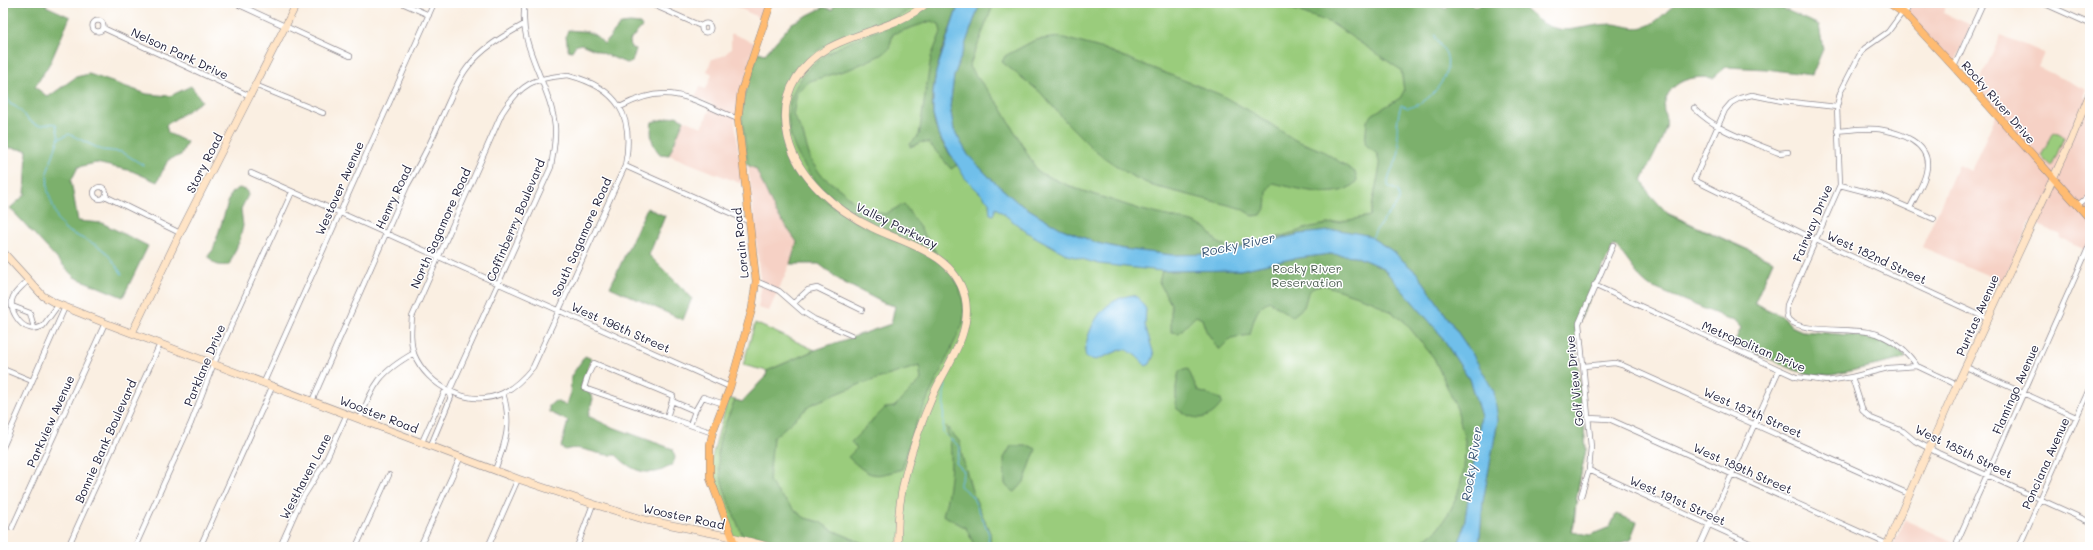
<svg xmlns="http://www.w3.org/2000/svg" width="2093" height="550" font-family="Mali,sans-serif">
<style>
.built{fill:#f6d1c5}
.green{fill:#9acc7c;stroke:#5e775c}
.forest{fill:#7bb06c;stroke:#4e6954}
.water{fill:#6fbfea;stroke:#487092}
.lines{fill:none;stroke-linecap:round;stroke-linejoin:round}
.stream{stroke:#6fbfea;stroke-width:1}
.street-casing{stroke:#8e888e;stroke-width:6}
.secondary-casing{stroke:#8e888e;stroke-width:8}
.primary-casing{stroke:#8e888e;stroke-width:8}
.street{stroke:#fff;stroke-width:4.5}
.secondary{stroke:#ffe4c6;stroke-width:7}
.primary{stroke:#ffbb71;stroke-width:7}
.labels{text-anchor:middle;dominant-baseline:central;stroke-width:3;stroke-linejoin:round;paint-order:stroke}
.street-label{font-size:12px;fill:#22223b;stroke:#fff}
.park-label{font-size:12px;fill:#4c5e52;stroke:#fff}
.water-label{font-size:13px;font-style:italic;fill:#3d5978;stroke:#fff}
</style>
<rect width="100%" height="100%" fill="#fff"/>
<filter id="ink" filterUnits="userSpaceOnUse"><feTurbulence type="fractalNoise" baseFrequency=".025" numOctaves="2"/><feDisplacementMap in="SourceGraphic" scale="8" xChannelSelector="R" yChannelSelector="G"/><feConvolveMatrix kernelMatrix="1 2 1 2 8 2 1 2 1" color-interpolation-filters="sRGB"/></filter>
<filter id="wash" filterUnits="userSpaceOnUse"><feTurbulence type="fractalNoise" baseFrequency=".012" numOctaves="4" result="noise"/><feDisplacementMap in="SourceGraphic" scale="16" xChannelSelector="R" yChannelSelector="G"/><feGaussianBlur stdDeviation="0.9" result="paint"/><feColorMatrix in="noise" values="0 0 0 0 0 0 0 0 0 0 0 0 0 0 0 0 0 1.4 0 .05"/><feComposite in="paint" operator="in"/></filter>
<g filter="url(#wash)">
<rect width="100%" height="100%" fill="#faefe2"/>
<path class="built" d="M729 3H768L762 19Z
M1892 3H1947L1943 13 1971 25 1954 65Z
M731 33 755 43 735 121 742 184 669 155 684 120 702 127 712 104 695 97 700 87 706 89 712 74 707 71 712 59 723 56 731 49Z
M2001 35 2044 53 2038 67 2087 90 2084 97 2090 100V162L2088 165 2090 170V240L2086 250 2060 239 2061 235 2030 222 2003 282 1922 247 1958 165 1971 171 1997 113 1976 89Z
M748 165 756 169 775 211 797 242 790 264 769 311 758 308 761 289Z
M1905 520 1965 547H1892Z"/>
<path class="green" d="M835 3H1399L1667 125 1634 198 1773 261 1754 303 1784 317 1791 326 1802 331 1872 337 1892 345 1904 356V359L1832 375H1813L1795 370 1734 343 1741 328 1731 316 1613 245 1574 332 1586 449 1577 494 1574 525 1568 547H778L732 536 710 464 728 398 742 402 766 376 767 372 891 324 920 310 884 303 841 281 756 169 744 163 739 115 758 52 765 54 788 31 824 27Z
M2054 132 2064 137 2052 166 2041 156Z
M755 323 815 350 767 371 743 365Z"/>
<path class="forest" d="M3 3H47L46 6 70 17 51 61 35 87 48 97 76 77 89 74 147 94 170 96 191 86 202 101 166 125 168 133 187 142 181 155 168 160 157 182 132 171 96 163 78 167 71 181 78 221 102 223 148 246 123 297 74 277 10 208 25 195 27 150 3 147Z
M835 3H921C896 21 866 29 838 41 831 44 822 47 817 51 800 64 781 90 780 112 780 117 782 122 782 127 793 189 845 220 899 242 912 247 936 255 945 265 960 283 966 301 963 324L917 421 902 469C873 478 871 478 848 457L857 448 851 442 885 408 894 407 921 380 919 366 861 384 812 404 773 438 769 481 779 494 796 511 805 518 820 522 832 530 872 547H747C737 520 717 483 718 453 718 435 729 416 735 400L742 402 766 376 767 371 815 350 891 324 895 306 884 303 841 281 819 264H790L797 242 775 211 756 169 748 165 742 119 743 100 758 52 765 54 792 23 824 7 832 10Z
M931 3H959C946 43 921 92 938 134 942 145 951 155 957 165L951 169 929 143 922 142 910 147V144L919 135 931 57 941 32 939 24 931 21 893 34 889 49 883 54 850 69 810 81 797 92 793 115 802 131 811 161 822 176 841 190 857 205 871 211 885 214 904 204 936 252C904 237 869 225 841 204 790 166 762 101 823 57 856 33 899 29 931 3Z
M980 3H994L969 67 1000 106 1038 172 1074 188 1142 210 1192 222 1206 228 1217 242 1227 247 1259 243 1311 227 1370 216 1380 166 1377 154 1365 144 1367 121 1373 114 1400 98 1404 91 1401 70 1331 23 1275 3H1399L1409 7 1411 3H1434L1446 9 1449 3H1467L1475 6 1488 3H1520C1532 19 1553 33 1574 29 1588 27 1599 24 1613 24 1627 25 1636 32 1651 24 1661 19 1668 8 1678 3 1684 1 1736 3 1747 3L1753 8 1775 5 1819 25 1823 49 1812 75 1766 69 1726 67 1713 78C1692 75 1669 81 1664 105 1662 111 1668 119 1666 126 1664 139 1648 166 1642 180L1648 192 1669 215 1773 261 1754 304 1784 317 1791 326 1802 331 1872 337 1892 345 1904 356V359L1832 375H1813L1795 370 1734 343 1741 328 1736 322 1649 286 1641 279 1618 248 1613 245 1577 326 1576 345 1586 449 1577 494 1572 532 1590 535 1610 527 1616 514 1637 522 1630 540 1608 547H1479L1483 501 1498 420 1473 355 1418 274 1391 250 1367 235 1300 234 1215 254 1172 255 1124 249 1097 243 1060 228 1017 202 990 178 968 155 954 130 950 107 954 76Z
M630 23 640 24 642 27 630 40 631 48 636 49 632 62 626 63 581 44 575 46 572 51 568 50 566 36 568 30C585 32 592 29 604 44L621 24Z
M1060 37 1104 49 1219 94 1255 114 1295 140 1323 151 1355 172 1357 180C1342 203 1296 188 1273 183 1264 190 1268 197 1266 207 1265 209 1262 213 1261 215L1253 216 1240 208 1153 186 1130 175 1096 152 1068 124 1040 92 1002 62 1005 56 1035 40Z
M676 116 684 120 669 155 660 154C651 144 650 135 652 122Z
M239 188 246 190 248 195 241 209 243 226 239 242 229 265C219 266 214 266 208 256L213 250 231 193Z
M647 208 665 216 649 255 692 298 683 320 610 287Z
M1330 254 1355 256 1383 268 1437 330 1469 379 1481 416 1463 532 1457 547H1415L1438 529 1451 509 1457 496 1464 470 1465 441 1457 409 1434 358 1404 321 1389 311 1372 301 1324 285 1315 286 1308 293 1304 307 1292 317 1269 301C1256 307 1253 321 1250 335L1231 338 1219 350 1206 331 1202 319 1196 316 1179 333 1171 332V304L1159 282 1162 271 1240 270 1291 259Z
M585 356 592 359 581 386 589 392 593 399 588 416 607 425 673 449 675 458 672 466C667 467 662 471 656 472 639 474 628 467 616 455 598 457 582 444 565 450L561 447 568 421 549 412V406L555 401 566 405 570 395 571 376Z
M1188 369 1198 391 1221 399 1222 403C1208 423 1193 421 1176 408V387L1179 371Z
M946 426 960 442 962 456 972 491 990 533 991 547H975L966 528 943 515C949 497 953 460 950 441 949 436 946 432 946 426Z
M1011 446H1030L1036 449 1024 482 1015 492 1009 489 1005 484 1004 458Z"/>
<path class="water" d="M959 3H980L954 76 950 107 954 130 968 155 990 178 1017 202 1060 228 1097 243 1124 249 1172 255 1215 254 1300 234 1339 230 1367 235 1391 250 1418 274 1473 355 1494 392 1498 420 1483 501 1479 547H1457L1463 532 1481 416 1469 379 1437 330 1383 268 1355 256 1330 254 1291 259 1240 270 1162 271 1099 264 1068 255 1028 233 996 208 993 215 990 214 989 202 965 178 938 134 933 115V93L936 72Z
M1133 295 1138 298 1146 309 1145 325 1154 355 1150 364 1146 366C1140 360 1133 351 1123 349L1096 360 1087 358C1083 352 1086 344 1088 337 1095 315 1109 298 1133 295Z"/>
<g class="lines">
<path class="stream" d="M3 63C9 76 3 91 10 104 22 108 23 117 33 123 41 128 48 122 56 124L59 138 47 173 48 192 58 220 65 230 96 245 106 252 122 274
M60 138 69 134 102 150 122 152 143 165
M1372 238C1376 226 1398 205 1399 200 1400 197 1398 194 1398 191L1388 186C1387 172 1397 164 1399 151 1400 145 1398 139 1397 133 1397 124 1398 114 1401 105L1408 108C1427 105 1452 78 1447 57 1446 49 1436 44 1435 35
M946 385 944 392 943 433 960 447V450L956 463 964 471 960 483V486L972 496 982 517 989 534 988 547"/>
</g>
</g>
<g filter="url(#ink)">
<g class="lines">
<defs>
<path id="street" d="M235 3 350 56
M402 3 429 15
M595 3H598
M649 3 701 26
M2043 3 2090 24
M1902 13 1888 32 1865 48 1860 54 1840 93 1837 107 1840 185 1787 305C1787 310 1785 316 1789 320 1803 334 1857 327 1877 334 1895 341 1907 351 1917 366
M1905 14 1910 3
M92.5 26a5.5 5.5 0 1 1 11 0a5.5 5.5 0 1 1-11 0Z
M701.5 28a4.5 4.5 0 1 1 9 0a4.5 4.5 0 1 1-9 0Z
M103 28 250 96
M1954 67 1983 3
M568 75C618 88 635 115 625 166L533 367C525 377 515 387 503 393 470 409 427 386 414 354 410 342 411 329 412 317L502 113C521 83 534 78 568 75Z
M255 85 323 113
M620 107C670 80 691 100 738 119
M1837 107 1782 101 1752 95 1740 98 1731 103 1725 110 1694 180 1816 240 1988 319
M1694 108C1716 131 1750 141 1779 153L1788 152
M1837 131C1851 130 1869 127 1883 130 1901 133 1928 143 1927 165 1927 179 1916 195 1910 208
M625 166 748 221
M251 173 730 387
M1840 185 1882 196 1934 219
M94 193a6 6 0 1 1 12 0a6 6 0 1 1-12 0Z
M105 196 180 233
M2078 205 2090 195
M28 280C24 285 16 291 13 297 8 308 19 326 30 328 34 329 39 328 43 326L59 304
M756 281 779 291 803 312 814 319 851 335
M1594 285 1796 377 1827 381 1852 377 1888 368 1917 366 1957 385
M794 303 808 290 817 288 862 310
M12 306 30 313 34 328
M1584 366 1615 363 1622 365 1909 494
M1966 367 2076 417
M3 369 32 381
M1852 377 1863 411 1871 418 1903 431 1915 441 1938 453 2090 522
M264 382 434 3
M312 401 407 186C419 165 430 145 439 123 448 105 455 84 467 68 481 49 503 36 523 25
M695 411 703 397 724 404
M667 417 584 388 588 375 594 363 673 396 672 401
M1589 418 1609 419 1887 544
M360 419C375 382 379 373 414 353
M690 425 695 411 672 401 667 417 713 433
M422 442 444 393 449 392 551 167C553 153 556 141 555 127 551 84 517 47 525 3
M431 445 451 397 449 392
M3 447 65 307
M495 470C506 442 512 423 503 393
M1589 470 1758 547
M1581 496 1589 470 1591 447 1579 323 1613 245
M12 528 105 323
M1957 542 2090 244
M68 547 160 344
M135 547 191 423 212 368 292 192
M200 547 273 385
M280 547 300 502 324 464 347 414
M356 547 389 475
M420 547 461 456
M488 547 518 479
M577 547 593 504
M1699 547 1779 370
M2019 547 2090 387"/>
<path id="secondary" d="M3 252 43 296 55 303 105 323 518 479 593 504 646 520 732 537 771 547
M132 333 180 233 297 3
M898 547C895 495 913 442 933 395 947 364 973 333 965 297 954 253 908 245 873 228 836 210 798 179 788 138 783 117 785 96 796 78 825 31 889 36 927 3
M1886 547 1957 385 2071 140 2090 93"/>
<path id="primary" d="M1889 3 1905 14 1954 67 2090 219
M736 547 710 478V445L713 431 730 387 752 309 756 281 738 119 741 92 771 3"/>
</defs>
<use href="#street" class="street-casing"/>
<use href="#secondary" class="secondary-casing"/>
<use href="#primary" class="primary-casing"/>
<use href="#street" class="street"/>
<use href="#secondary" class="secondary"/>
<use href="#primary" class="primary"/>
</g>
</g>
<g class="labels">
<g class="street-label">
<text transform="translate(180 53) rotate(25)">Nelson Park Drive</text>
<text transform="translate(1999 102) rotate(49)">Rocky River Drive</text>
<text transform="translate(204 163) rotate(-63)">Story Road</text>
<text transform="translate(339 188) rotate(-66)">Westover Avenue</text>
<text transform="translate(393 197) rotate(-65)">Henry Road</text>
<text transform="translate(515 220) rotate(-67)">Coffinberry Boulevard</text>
<text transform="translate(1812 223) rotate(-67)">Fairway Drive</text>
<text transform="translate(897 225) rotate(26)">Valley Parkway</text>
<text transform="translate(440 228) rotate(-66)">North Sagamore Road</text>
<text transform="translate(581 237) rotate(-66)">South Sagamore Road</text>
<text transform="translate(740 243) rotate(-96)">Lorain Road</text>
<text transform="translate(1877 257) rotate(25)">West 182nd Street</text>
<text transform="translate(1977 315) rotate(-66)">Puritas Avenue</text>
<text transform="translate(621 327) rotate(24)">West 196th Street</text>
<text transform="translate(1754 346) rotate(23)">Metropolitan Drive</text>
<text transform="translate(204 365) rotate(-67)">Parklane Drive</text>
<text transform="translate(1574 381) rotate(-96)">Golf View Drive</text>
<text transform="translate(2015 389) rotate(-66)">Flamingo Avenue</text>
<text transform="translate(1753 412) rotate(24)">West 187th Street</text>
<text transform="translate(379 414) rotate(21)">Wooster Road</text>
<text transform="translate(50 421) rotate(-66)">Parkview Avenue</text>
<text transform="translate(105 441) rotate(-66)">Bonnie Bank Boulevard</text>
<text transform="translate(1964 451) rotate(26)">West 185th Street</text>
<text transform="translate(2045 463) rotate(-66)">Ponciana Avenue</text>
<text transform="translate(1743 468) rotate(24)">West 189th Street</text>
<text transform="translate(305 476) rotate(-62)">Westhaven Lane</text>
<text transform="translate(1678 500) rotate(24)">West 191st Street</text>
<text transform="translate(684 516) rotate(12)">Wooster Road</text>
</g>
<g class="park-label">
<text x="1307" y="268">Rocky River<tspan x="1307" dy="14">Reservation</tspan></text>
</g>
<g class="water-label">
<text transform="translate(1238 244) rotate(-12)">Rocky River</text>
<text transform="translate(1471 464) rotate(-81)">Rocky River</text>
</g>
</g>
<rect width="2093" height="550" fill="none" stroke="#fff" stroke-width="16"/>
</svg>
